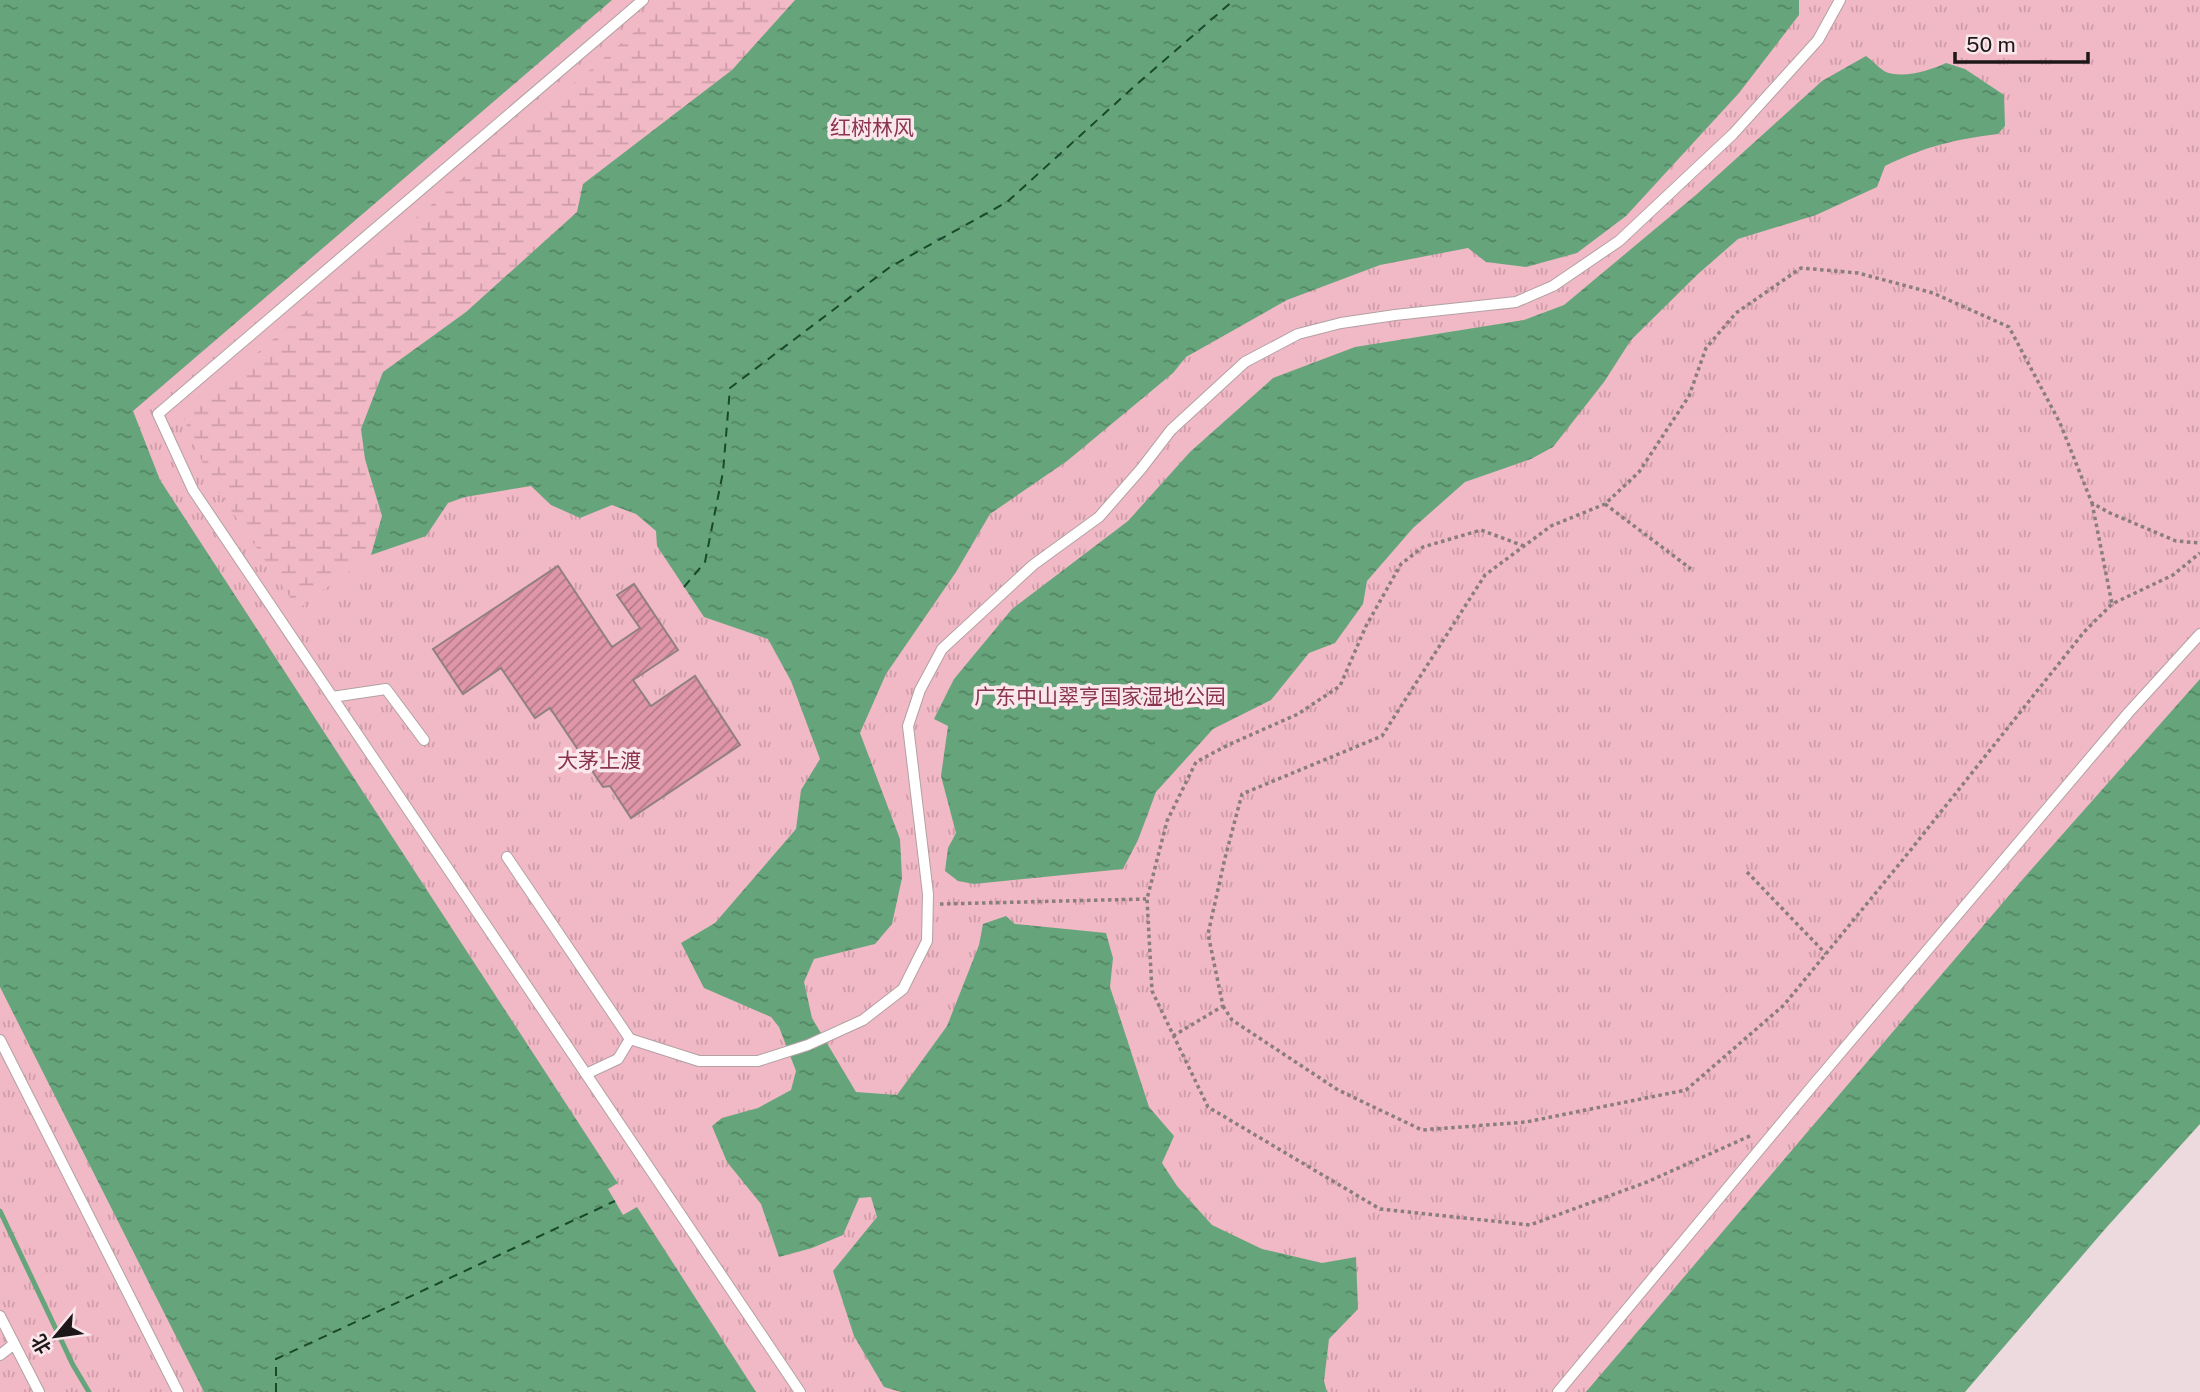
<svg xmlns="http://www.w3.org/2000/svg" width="2200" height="1392" font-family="'Public Sans','Noto Sans SC',sans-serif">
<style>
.grass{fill:url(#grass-tufts)}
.wetland{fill:url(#wetland-marsh)}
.water{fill:url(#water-ripples)}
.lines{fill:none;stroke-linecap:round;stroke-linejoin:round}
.stream{stroke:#66a57b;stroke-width:5}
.ferry{stroke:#19492c;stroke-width:2;stroke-dasharray:9 7;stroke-linecap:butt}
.building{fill:url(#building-hatch);stroke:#918083;stroke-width:2}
.lane-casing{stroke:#b3a1a4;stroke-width:12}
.path{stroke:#8a7d80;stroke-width:3.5;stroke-dasharray:3.5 3.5;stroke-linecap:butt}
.lane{stroke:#fff;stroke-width:10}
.labels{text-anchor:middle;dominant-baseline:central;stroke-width:7;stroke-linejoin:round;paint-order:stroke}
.park-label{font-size:21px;fill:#8a344f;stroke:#fae7eb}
</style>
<defs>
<pattern id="grass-tufts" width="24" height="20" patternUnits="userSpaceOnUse" patternTransform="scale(1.75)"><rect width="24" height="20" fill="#f1b8c5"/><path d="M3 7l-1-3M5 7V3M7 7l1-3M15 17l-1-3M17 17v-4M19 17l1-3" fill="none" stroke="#ce9da9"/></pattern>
<pattern id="wetland-marsh" width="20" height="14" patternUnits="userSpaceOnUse" patternTransform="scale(1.75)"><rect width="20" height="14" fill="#f1b8c5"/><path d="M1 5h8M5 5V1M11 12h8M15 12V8" fill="none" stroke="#ce9da9"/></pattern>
<pattern id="water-ripples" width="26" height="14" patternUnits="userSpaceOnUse" patternTransform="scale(1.75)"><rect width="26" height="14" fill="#66a57b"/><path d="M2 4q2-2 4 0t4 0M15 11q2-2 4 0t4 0" fill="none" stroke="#538564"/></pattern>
<pattern id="building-hatch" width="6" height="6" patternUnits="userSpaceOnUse" patternTransform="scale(1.75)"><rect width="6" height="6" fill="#df96a8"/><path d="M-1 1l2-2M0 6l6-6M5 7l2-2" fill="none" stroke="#b47988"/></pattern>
</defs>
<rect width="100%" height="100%" fill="#eddade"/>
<path class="grass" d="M0 0H2200V706L1613 1392H0Z"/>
<path class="wetland" d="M672 0H795L732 70 584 184 577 212 466 312 383 372 365 459 382 516 371 555 298 609 208 476 183 416Z"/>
<path class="water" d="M0 0H612L133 411 160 480 615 1179 618 1183 608 1189 623 1215 637 1207 756 1392H204L0 987Z
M795 0H1799V15L1739 93 1626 216 1577 253 1526 267 1486 262 1468 248 1380 265 1287 300 1186 357 1173 373 1067 461 990 514 956 572 886 674 860 733 900 839 902 878 892 924 875 944 814 959 804 982 812 1018 856 1092 897 1095 947 1026 979 945 983 924 1006 916 1015 924 1106 933 1113 958 1110 987 1149 1107 1174 1136 1162 1163 1177 1186 1212 1225 1262 1249 1322 1263 1356 1257 1358 1309 1329 1339 1324 1381 1327 1392H901L884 1387 854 1336 833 1271 877 1217 871 1197 859 1198 843 1235 812 1248 779 1257 761 1204 727 1162 712 1126 722 1118 758 1108 791 1090 796 1071 779 1027 771 1017 704 988 681 943 715 923 796 829 801 790 820 759 791 681 768 639 704 617 657 546 656 531 636 514 612 505 580 518 551 505 531 486 465 497 448 503 426 536 371 555 382 516 365 459 361 429 383 372 466 312 577 212 583 184 732 70Z
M1866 56C1872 60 1878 67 1884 71 1901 80 1931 70 1946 63L1965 69 2004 95 2005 126 1998 134C1956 139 1923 147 1885 166L1877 187 1816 215 1738 239 1698 274 1631 340 1604 382 1553 447 1531 459 1465 482 1413 528 1367 581 1363 604 1335 643 1309 653 1271 700 1213 729 1156 792 1138 840 1123 869 974 884 958 881 945 871 948 848 956 833 941 776 948 726 934 719 954 679 1012 609 1128 521 1190 452 1273 378 1355 347 1524 320 1564 305 1697 194 1822 81Z
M2200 679V1124L2106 1228 1965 1392H1586L2023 879Z"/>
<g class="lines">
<path class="stream" d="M0 1211 73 1365 89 1392"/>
<path class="ferry" d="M684 587 705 562 723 472 730 388 890 267 1007 202 1137 84 1234 0
M276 1392V1359L615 1201"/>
</g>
<path class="building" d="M558 566 612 647 640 628 617 595 634 584 678 650 633 680 651 706 695 676 740 745 631 818 610 786 603 787 550 708 535 718 501 668 463 694 433 649Z"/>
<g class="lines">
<defs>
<path id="lane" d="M643 0 158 414 193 490 800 1392
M332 697 386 689 424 740
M507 857 630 1039 699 1061H758L808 1045 863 1020 903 989 927 941 928 894 908 726 920 690 942 649 1033 565 1099 517 1141 469 1171 430 1245 362 1298 334 1341 323 1395 315 1516 302 1553 286 1619 241 1733 134 1818 40 1840 0
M0 1040 178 1392
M586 1074 618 1059 630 1039
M0 1316 39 1392
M0 1355 14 1344
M1558 1392 1814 1084 2129 712 2200 634"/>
</defs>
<use href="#lane" class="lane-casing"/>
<path class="path" d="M2092 503 2112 604
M1605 504 1691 569
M1524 546 1481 530 1423 547 1401 564 1366 626 1340 686 1298 714 1228 745 1196 762 1167 821 1147 899 1152 991 1208 1107 1380 1209 1530 1225 1647 1182 1752 1135
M1747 872 1826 954
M940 904 1146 899
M1223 1006 1232 1020 1338 1090 1422 1130 1526 1122 1686 1090 1784 1005 1901 862 2084 632 2112 604 2173 575 2200 553
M1173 1036 1223 1006 1208 934 1225 858 1242 794 1382 736 1485 575 1551 526 1605 504 1639 472 1689 396 1706 348 1736 313 1801 268 1858 273 1933 293 2009 327 2060 423 2092 503 2110 513 2176 541 2200 543"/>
<use href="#lane" class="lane"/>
</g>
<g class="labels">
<g class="park-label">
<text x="872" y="127">红树林风</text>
<text x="1100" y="696">广东中山翠亨国家湿地公园</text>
<text x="599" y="760">大茅上渡</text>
</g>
</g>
<g transform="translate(56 1336) rotate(241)" stroke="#fae7eb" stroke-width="5" paint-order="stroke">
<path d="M0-5L12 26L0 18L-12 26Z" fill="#1e1719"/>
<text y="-10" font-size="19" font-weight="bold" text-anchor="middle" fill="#1e1719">北</text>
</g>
<path d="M1955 52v10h133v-10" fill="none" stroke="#1e1719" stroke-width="3.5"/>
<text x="1966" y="52" font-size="21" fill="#1e1719" stroke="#fae7eb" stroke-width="5" paint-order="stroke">50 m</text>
</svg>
